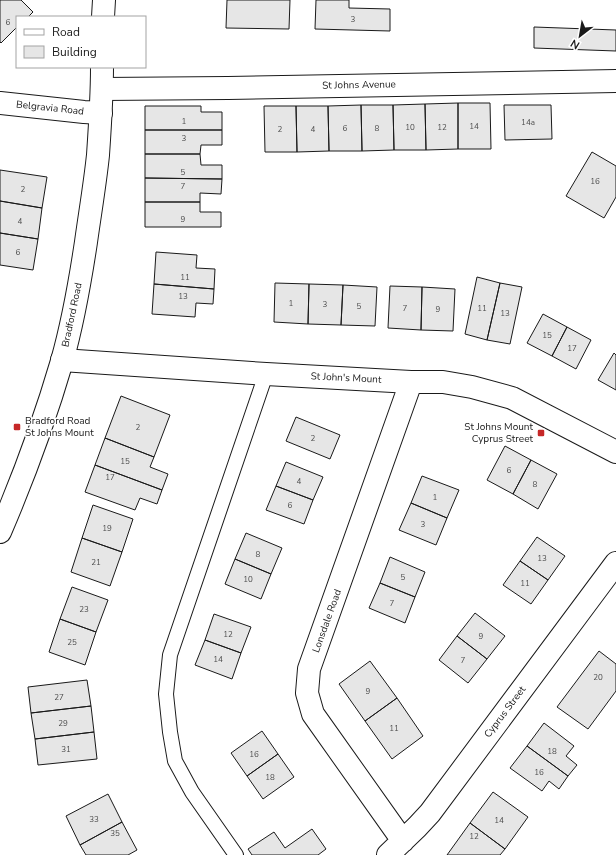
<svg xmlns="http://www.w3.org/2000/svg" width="616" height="855" font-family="'Nunito Sans',sans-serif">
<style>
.building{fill:#e6e6e6;stroke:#1a1a1a}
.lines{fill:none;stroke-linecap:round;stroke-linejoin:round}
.service-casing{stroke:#1a1a1a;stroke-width:16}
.minor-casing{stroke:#1a1a1a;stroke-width:24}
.primary-casing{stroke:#1a1a1a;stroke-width:24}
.service{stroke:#fff;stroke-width:14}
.minor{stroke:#fff;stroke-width:22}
.primary{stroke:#fff;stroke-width:22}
.poi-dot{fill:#c62828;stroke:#fff;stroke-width:1.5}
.labels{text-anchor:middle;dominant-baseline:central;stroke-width:3;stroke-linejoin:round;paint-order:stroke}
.number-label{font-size:8px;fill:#4d4d4d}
.street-label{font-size:10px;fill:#1a1a1a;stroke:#fff}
.poi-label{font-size:10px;fill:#1a1a1a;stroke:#fff;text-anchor:start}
</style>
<rect width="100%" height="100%" fill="#fff"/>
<path class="building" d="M0 0H21L33 12 28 17H17V27L1 43 0 42Z
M227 0H290L289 29 226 28Z
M316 0H349V8L390 9V31L315 29Z
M534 27 616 30V51L534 48Z
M458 103H490L491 149H458Z
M458 103V149L426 150 425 104Z
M425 104 426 150H394L393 105Z
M361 105 362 151H329L328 106Z
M361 105H393L394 150 362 151Z
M504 105H551L552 139 505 140Z
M145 106H201V112H222V130H145Z
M264 106H296L297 152H265Z
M296 106H328L329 151 297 152Z
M145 130H222V145H201L200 154H145Z
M592 152 616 166V197L604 218 566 196Z
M145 154H200L201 165H222V179L145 178Z
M0 170 47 177 42 208 0 201Z
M145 178 222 179 221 194 200 193V202H145Z
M0 201 42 208 38 239 0 233Z
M145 202H200V212H221V227H145Z
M0 233 38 239 33 270 0 265Z
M156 252 197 255 196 268 215 269 214 289 154 284Z
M477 277 500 283 487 340 465 334Z
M275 283 309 284 308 324 274 322Z
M500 283 522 287 510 344 487 340Z
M154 284 214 289 213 304 196 303 195 317 152 314Z
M309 284 343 285 341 325 308 324Z
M343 285 377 287 375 326 341 325Z
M390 286 422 287 421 330 388 328Z
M422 287 455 289 453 331 421 330Z
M543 314 567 327 552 356 527 343Z
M567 327 591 340 576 369 552 356Z
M614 353 616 355V390L598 380Z
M121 396 170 415 154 457 105 438Z
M296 417 340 435 330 459 286 441Z
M105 438 154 457 150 467 168 474 162 490 95 465Z
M505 446 531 460 513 494 487 480Z
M531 460 557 474 538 509 513 494Z
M286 462 323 477 313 500 276 486Z
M95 465 162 490 157 504 140 498 135 510 85 492Z
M422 476 459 490 447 518 411 503Z
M276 486 313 500 304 524 266 510Z
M411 503 447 518 436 545 399 530Z
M93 505 133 519 122 552 82 538Z
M246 533 282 548 271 574 235 559Z
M537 537 565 556 548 580 520 561Z
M82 538 122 552 110 586 71 572Z
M390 557 425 572 415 597 380 583Z
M235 559 271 574 261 599 225 584Z
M520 561 548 580 531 604 503 585Z
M380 583 415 597 405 623 369 608Z
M72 587 108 600 96 632 60 619Z
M475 613 505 636 487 659 457 636Z
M214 614 251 627 241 653 205 640Z
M60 619 96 632 85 665 49 652Z
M457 636 487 659 468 683 439 660Z
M205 640 241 653 232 679 195 665Z
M599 651 616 664V691L588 729 557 707Z
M370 661 397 698 365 721 339 684Z
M87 680 91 706 31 713 28 687Z
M397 698 423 736 392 759 365 721Z
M91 706 94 732 35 739 31 713Z
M544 723 574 746 566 756 577 765 568 776 527 746Z
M262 731 278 754 247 776 231 753Z
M94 732 97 759 38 765 35 739Z
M527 746 568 776 559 789 549 781 542 791 510 768Z
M278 754 294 777 263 799 247 776Z
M493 792 528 817 505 849 470 823Z
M108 794 122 822 80 845 66 816Z
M122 822 137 850 128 855H86L80 845Z
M470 823 505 849 500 855H447Z
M312 829 326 849 318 855H252L248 849 274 832 285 848Z"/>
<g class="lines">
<defs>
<path id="service" d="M236 855 192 792 175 761 170 732 166 694 170 655 266 374"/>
<path id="minor" d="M102 89 228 88 616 81
M0 103 84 112 101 113
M62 360 266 374 411 382H443L472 387 512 398 616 452
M403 841 313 714 307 693 309 669 411 382
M388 855 417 827 430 813 616 563"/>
<path id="primary" d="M103 17 104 0
M0 532C24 476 45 419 62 361 73 322 80 282 86 242 90 213 95 184 98 155 100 126 102 96 102 67"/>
</defs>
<use href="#service" class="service-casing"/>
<use href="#minor" class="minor-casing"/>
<use href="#primary" class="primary-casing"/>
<use href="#service" class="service"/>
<use href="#minor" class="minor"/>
<use href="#primary" class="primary"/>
</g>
<g class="poi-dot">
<rect x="13" y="423" width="8" height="8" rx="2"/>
<rect x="537" y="429" width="8" height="8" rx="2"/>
</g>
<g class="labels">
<g class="number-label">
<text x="353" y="19">3</text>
<text x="8" y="22">6</text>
<text x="184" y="121">1</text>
<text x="528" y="122">14a</text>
<text x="474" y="126">14</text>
<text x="410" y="127">10</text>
<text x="442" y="127">12</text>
<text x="345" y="128">6</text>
<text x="377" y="128">8</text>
<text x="280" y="129">2</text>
<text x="313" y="129">4</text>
<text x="184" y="138">3</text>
<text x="183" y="172">5</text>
<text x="595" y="181">16</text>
<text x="183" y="186">7</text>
<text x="23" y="189">2</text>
<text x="183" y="219">9</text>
<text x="20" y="221">4</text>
<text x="18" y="252">6</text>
<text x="185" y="277">11</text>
<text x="183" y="296">13</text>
<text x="291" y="303">1</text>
<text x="325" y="304">3</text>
<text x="359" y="306">5</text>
<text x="405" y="308">7</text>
<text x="482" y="308">11</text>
<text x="438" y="309">9</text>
<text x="505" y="313">13</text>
<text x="547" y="335">15</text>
<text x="572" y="348">17</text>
<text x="138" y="427">2</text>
<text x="313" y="438">2</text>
<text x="125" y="461">15</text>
<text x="509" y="470">6</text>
<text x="110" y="477">17</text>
<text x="299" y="481">4</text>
<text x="535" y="484">8</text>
<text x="435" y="497">1</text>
<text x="290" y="505">6</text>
<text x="423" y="524">3</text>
<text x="107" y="528">19</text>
<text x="258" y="554">8</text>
<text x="542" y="558">13</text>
<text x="96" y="562">21</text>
<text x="403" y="577">5</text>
<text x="248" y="579">10</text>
<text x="525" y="583">11</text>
<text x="392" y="603">7</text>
<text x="84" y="609">23</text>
<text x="228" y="634">12</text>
<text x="481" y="636">9</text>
<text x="72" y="642">25</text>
<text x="218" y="659">14</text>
<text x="463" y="660">7</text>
<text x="598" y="677">20</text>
<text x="368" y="691">9</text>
<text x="59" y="697">27</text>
<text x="63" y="723">29</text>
<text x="394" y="728">11</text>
<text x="66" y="749">31</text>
<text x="552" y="751">18</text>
<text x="254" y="754">16</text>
<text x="539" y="772">16</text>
<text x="270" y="777">18</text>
<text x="94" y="819">33</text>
<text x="499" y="820">14</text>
<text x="115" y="833">35</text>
<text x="474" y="836">12</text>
</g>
<g class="street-label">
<text transform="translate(359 85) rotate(-1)">St Johns Avenue</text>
<text transform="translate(50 108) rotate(6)">Belgravia Road</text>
<text transform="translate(72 315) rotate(-78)">Bradford Road</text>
<text transform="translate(346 378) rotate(3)">St John's Mount</text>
<text transform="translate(327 621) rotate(-70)">Lonsdale Road</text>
<text transform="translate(505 712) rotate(-53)">Cyprus Street</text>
</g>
<g class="poi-label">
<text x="25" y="421">Bradford Road<tspan x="25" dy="12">St Johns Mount</tspan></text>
<text x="533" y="427" text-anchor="end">St Johns Mount<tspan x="533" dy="12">Cyprus Street</tspan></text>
</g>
</g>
<rect x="16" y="16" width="130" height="52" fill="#ffffff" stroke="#a3a3a3"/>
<rect x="24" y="29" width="20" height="6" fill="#ffffff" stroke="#a3a3a3"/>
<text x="52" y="36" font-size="12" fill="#1a1a1a">Road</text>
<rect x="24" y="46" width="20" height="12" fill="#e6e6e6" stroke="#a3a3a3"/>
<text x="52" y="56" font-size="12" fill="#1a1a1a">Building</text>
<g transform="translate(580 36) rotate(211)" stroke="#ffffff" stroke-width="3" paint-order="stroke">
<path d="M0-3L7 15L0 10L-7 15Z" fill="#1a1a1a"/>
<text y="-6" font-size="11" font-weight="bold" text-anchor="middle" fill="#1a1a1a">N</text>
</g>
</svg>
